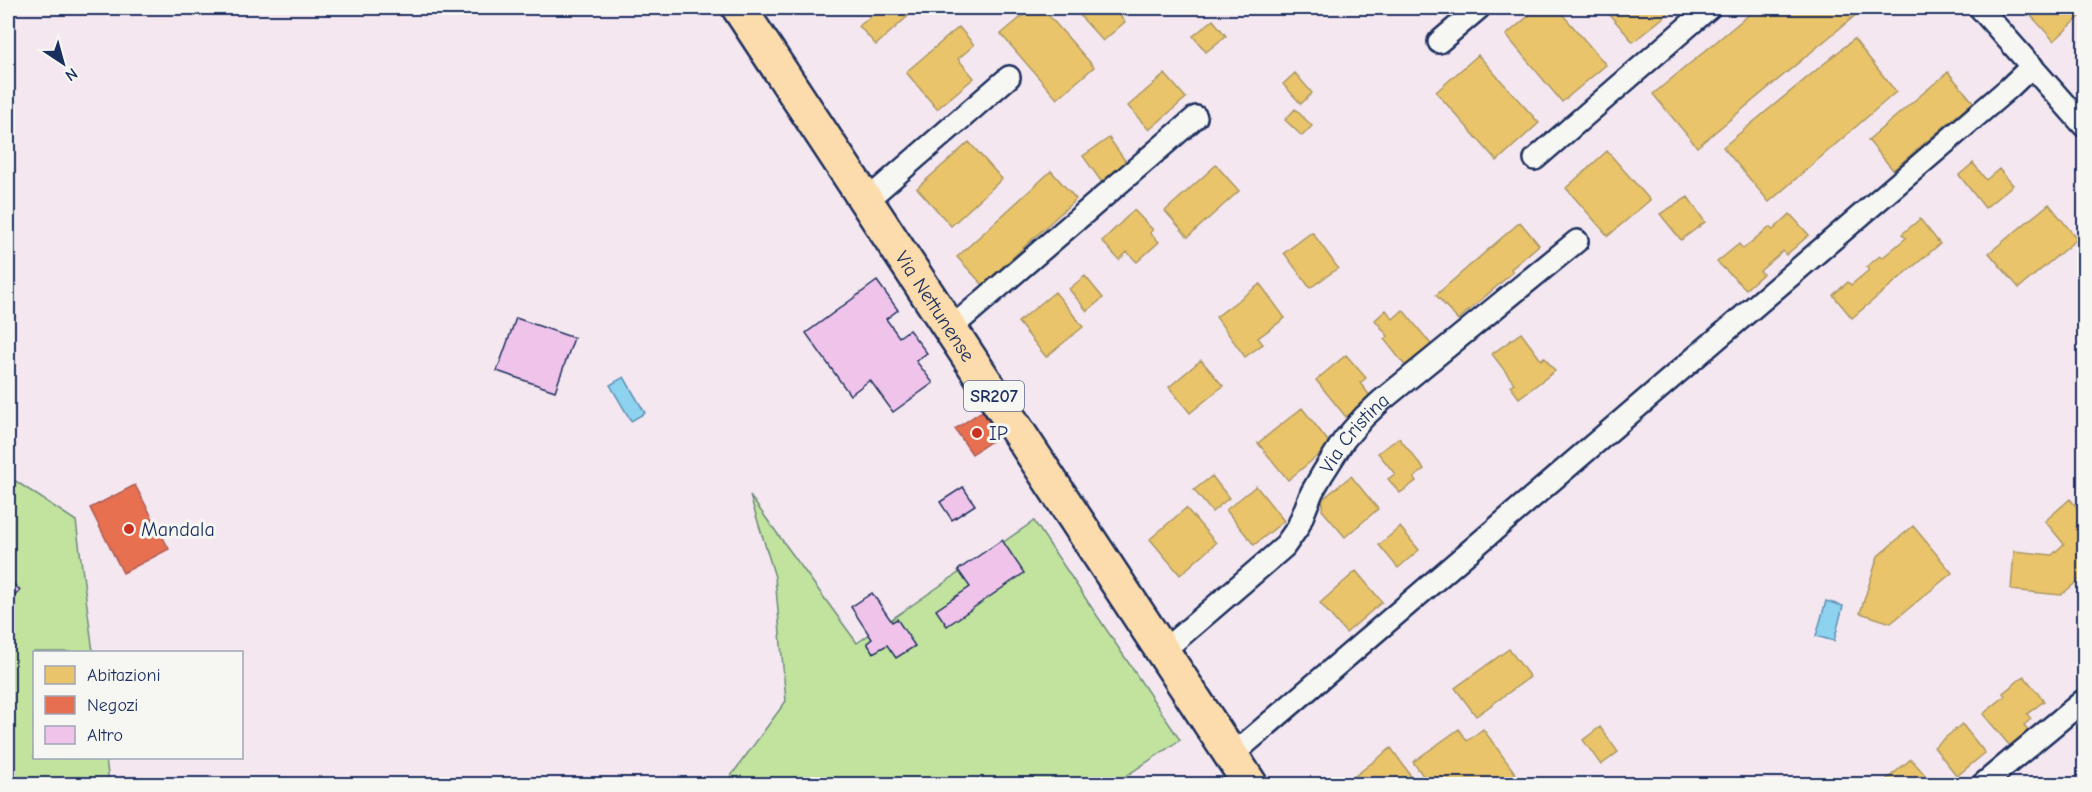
<svg xmlns="http://www.w3.org/2000/svg" width="2092" height="792" font-family="'Comic Neue',sans-serif">
<style>
.green{fill:#c1e39d;stroke:#6e897e;stroke-width:1.5}
.water{fill:#8dd2ee;stroke:#5f91b4;stroke-width:1.5}
.homes{fill:#e9c46a;stroke:#ab9766;stroke-width:1.5}
.shops{fill:#e76f51;stroke:#aa5c55;stroke-width:1.5}
.building{fill:#f0c4ea;stroke:#1b2f5e;stroke-width:1.5}
.lines{fill:none;stroke-linecap:round;stroke-linejoin:round}
.street-casing{stroke:#1b2f5e;stroke-width:26}
.primary-casing{stroke:#1b2f5e;stroke-width:38}
.street{stroke:#f6f6f2;stroke-width:21}
.primary{stroke:#fcdcac;stroke-width:33}
.poi-dot{fill:#c8321e;stroke:#f6f6f2;stroke-width:2}
.labels{text-anchor:middle;dominant-baseline:central;stroke-width:6;stroke-linejoin:round;paint-order:stroke}
.shield{fill:#f6f6f2;stroke:#5d6b8a;stroke-width:1.5}
.shield-label{font-size:18px;font-weight:bold;fill:#1b2f5e}
.street-label{font-size:20px;fill:#1b2f5e;stroke:#f6f6f2}
.poi-label{font-size:20px;fill:#1b2f5e;stroke:#f6f6f2;text-anchor:start}
</style>
<rect width="100%" height="100%" fill="#f4e7f0"/>
<filter id="ink" filterUnits="userSpaceOnUse"><feTurbulence type="fractalNoise" baseFrequency=".0167" numOctaves="2"/><feDisplacementMap in="SourceGraphic" scale="12" xChannelSelector="R" yChannelSelector="G"/><feConvolveMatrix kernelMatrix="1 2 1 2 8 2 1 2 1" color-interpolation-filters="sRGB"/></filter>
<g filter="url(#ink)">
<path class="green" d="M8 476 76 521 93 652H34V758H106L109 784H8Z
M750 496 857 643 1034 521 1180 740 1114 784H725L786 701 775 577Z"/>
<path class="water" d="M624 377 645 413 631 421 610 385Z
M1826 601 1843 606 1834 641 1816 636Z"/>
<path class="homes" d="M881 8H917L876 45 859 26Z
M1032 8H1042L1094 67 1057 99 1001 34Z
M1073 8H1129L1120 16 1125 22 1103 41Z
M1538 8H1557L1606 65 1562 102 1506 35Z
M1604 8H1675L1633 42Z
M1757 8H1852L1857 14 1697 147 1653 94Z
M2028 8H2084V13L2054 41 2025 9Z
M1213 20 1226 36 1206 52 1193 36Z
M959 27 974 45 958 59 974 78 937 109 906 72Z
M1854 39 1896 92 1769 202 1723 147Z
M1478 55 1539 123 1497 161 1436 92Z
M1948 72 1973 102 1893 170 1868 140Z
M1295 73 1312 93 1301 104 1283 84Z
M1165 74 1186 98 1149 130 1128 106Z
M1295 109 1312 126 1302 136 1285 120Z
M1109 138 1129 166 1103 184 1083 156Z
M969 142 1002 179 951 226 917 188Z
M1607 151 1650 200 1608 236 1566 188Z
M1973 163 1986 180 1999 169 2013 185 1985 208 1959 175Z
M1216 165 1239 191 1188 237 1165 211Z
M1051 171 1076 199 983 285 957 257Z
M1688 197 1705 222 1681 240 1660 214Z
M2049 204 2077 239 2019 288 1989 253Z
M1134 210 1153 230 1150 233 1159 242 1137 262 1127 252 1119 260 1102 241Z
M1790 214 1809 235 1786 255 1783 251 1760 271 1763 274 1746 289 1717 262 1739 244 1743 249 1769 227 1773 230Z
M1920 219 1940 244 1852 318 1833 295 1848 282 1851 285 1869 270 1866 267 1880 256 1882 258 1906 238 1902 234Z
M1520 222 1539 245 1511 269 1513 272 1458 320 1436 295Z
M1312 232 1338 268 1310 288 1284 253Z
M1085 276 1103 298 1087 311 1069 289Z
M1260 284 1285 318 1258 338 1263 344 1245 357 1216 317Z
M1055 292 1083 327 1046 357 1018 322Z
M1386 310 1393 319 1403 310 1436 350 1407 368 1384 339 1388 336 1375 320Z
M1521 333 1541 360 1544 357 1555 371 1519 398 1510 386 1514 383 1492 354Z
M1346 355 1366 378 1360 383 1371 397 1346 417 1316 380Z
M1201 360 1223 386 1190 413 1169 387Z
M1302 408 1331 445 1288 480 1258 443Z
M1399 438 1424 469 1414 478 1416 481 1400 493 1388 479 1395 474 1378 453Z
M1212 476 1229 498 1212 512 1194 490Z
M1351 476 1378 509 1345 537 1322 510 1323 499Z
M1256 486 1284 521 1254 545 1226 510Z
M2070 499 2084 516V576L2061 595 2011 590 2014 551 2052 555 2064 544 2045 521Z
M1186 508 1216 543 1180 575 1150 539Z
M1913 526 1952 573 1891 623 1860 613 1878 556Z
M1400 527 1419 550 1398 568 1379 545Z
M1356 571 1382 602 1346 633 1320 603Z
M1509 649 1530 677 1476 716 1455 688Z
M2024 676 2044 701 2027 714 2031 719 2024 725 2029 731 2010 746 1983 714 2005 696 2003 693Z
M1962 724 1985 753 1957 776 1934 747Z
M1600 727 1618 752 1601 765 1583 740Z
M1459 729 1467 741 1483 729 1523 784H1429L1413 762Z
M1391 748 1409 773 1414 784 1346 783Z
M1911 759 1933 784H1881Z"/>
<path class="shops" d="M982 411 999 436 972 454 955 429Z
M135 485 169 549 123 573 90 508Z"/>
<path class="building" d="M877 281 898 310 886 319 899 337 909 330 927 353 916 361 933 383 893 412 870 380 850 395 806 333Z
M516 318 574 338 555 391 497 371Z
M963 487 975 505 952 520 940 502Z
M1002 540 1024 573 947 626 936 610 970 587 958 570Z
M8 579 20 590 8 603Z
M872 593 892 622 897 619 915 646 896 658 887 645 873 653 867 643 872 639 851 607Z"/>
<g class="lines">
<defs>
<g id="street">
<path d="M1980 8 2084 126"/>
<path d="M1439 42 1479 8"/>
<path d="M1535 159 1709 8"/>
<path d="M866 201 1009 77"/>
<path d="M950 329 1196 117"/>
<path id="s1" d="M1162 652 1284 547 1298 527 1312 492 1323 473 1344 440 1364 417 1381 401 1577 241"/>
<path d="M1231 756 2009 88 2032 66"/>
<path d="M1983 784 2084 700"/>
</g>
<g id="primary">
<path id="s2" d="M739 8 1250 784"/>
</g>
</defs>
<use href="#street" class="street-casing"/>
<use href="#primary" class="primary-casing"/>
<use href="#street" class="street"/>
<use href="#primary" class="primary"/>
</g>
</g>
<g class="poi-dot">
<circle cx="977" cy="433" r="6"/>
<circle cx="129" cy="529" r="6"/>
</g>
<g class="labels">
<rect class="shield" x="964" y="381" width="60" height="30" rx="4.5"/>
<g class="shield-label">
<text x="994" y="396">SR207</text>
</g>
<g class="street-label">
<text stroke="none"><textPath href="#s2" startOffset="357">Via Nettunense</textPath></text>
<text stroke="none"><textPath href="#s1" startOffset="296">Via Cristina</textPath></text>
</g>
<g class="poi-label">
<text x="989" y="433">IP</text>
<text x="141" y="529">Mandala</text>
</g>
</g>
<rect width="2092" height="792" fill="none" stroke="#f6f6f2" stroke-width="30"/>
<rect x="15" y="15" width="2062" height="762" fill="none" stroke="#1b2f5e" stroke-width="2" filter="url(#ink)"/>
<rect x="33" y="651" width="210" height="108" fill="#f6f6f2" stroke="#9ea6b7" stroke-width="1.5"/>
<rect x="45" y="666" width="30" height="18" fill="#e9c46a" stroke="#9ea6b7" stroke-width="1.5"/>
<text x="87" y="681" font-size="18" fill="#1b2f5e">Abitazioni</text>
<rect x="45" y="696" width="30" height="18" fill="#e76f51" stroke="#9ea6b7" stroke-width="1.5"/>
<text x="87" y="711" font-size="18" fill="#1b2f5e">Negozi</text>
<rect x="45" y="726" width="30" height="18" fill="#f0c4ea" stroke="#9ea6b7" stroke-width="1.5"/>
<text x="87" y="741" font-size="18" fill="#1b2f5e">Altro</text>
<g transform="translate(63 63) rotate(144)" stroke="#f6f6f2" stroke-width="4.5" paint-order="stroke">
<path d="M0-4.5L10 22L0 15L-10 22Z" fill="#1b2f5e"/>
<text y="-9" font-size="16" font-weight="bold" text-anchor="middle" fill="#1b2f5e">N</text>
</g>
</svg>
